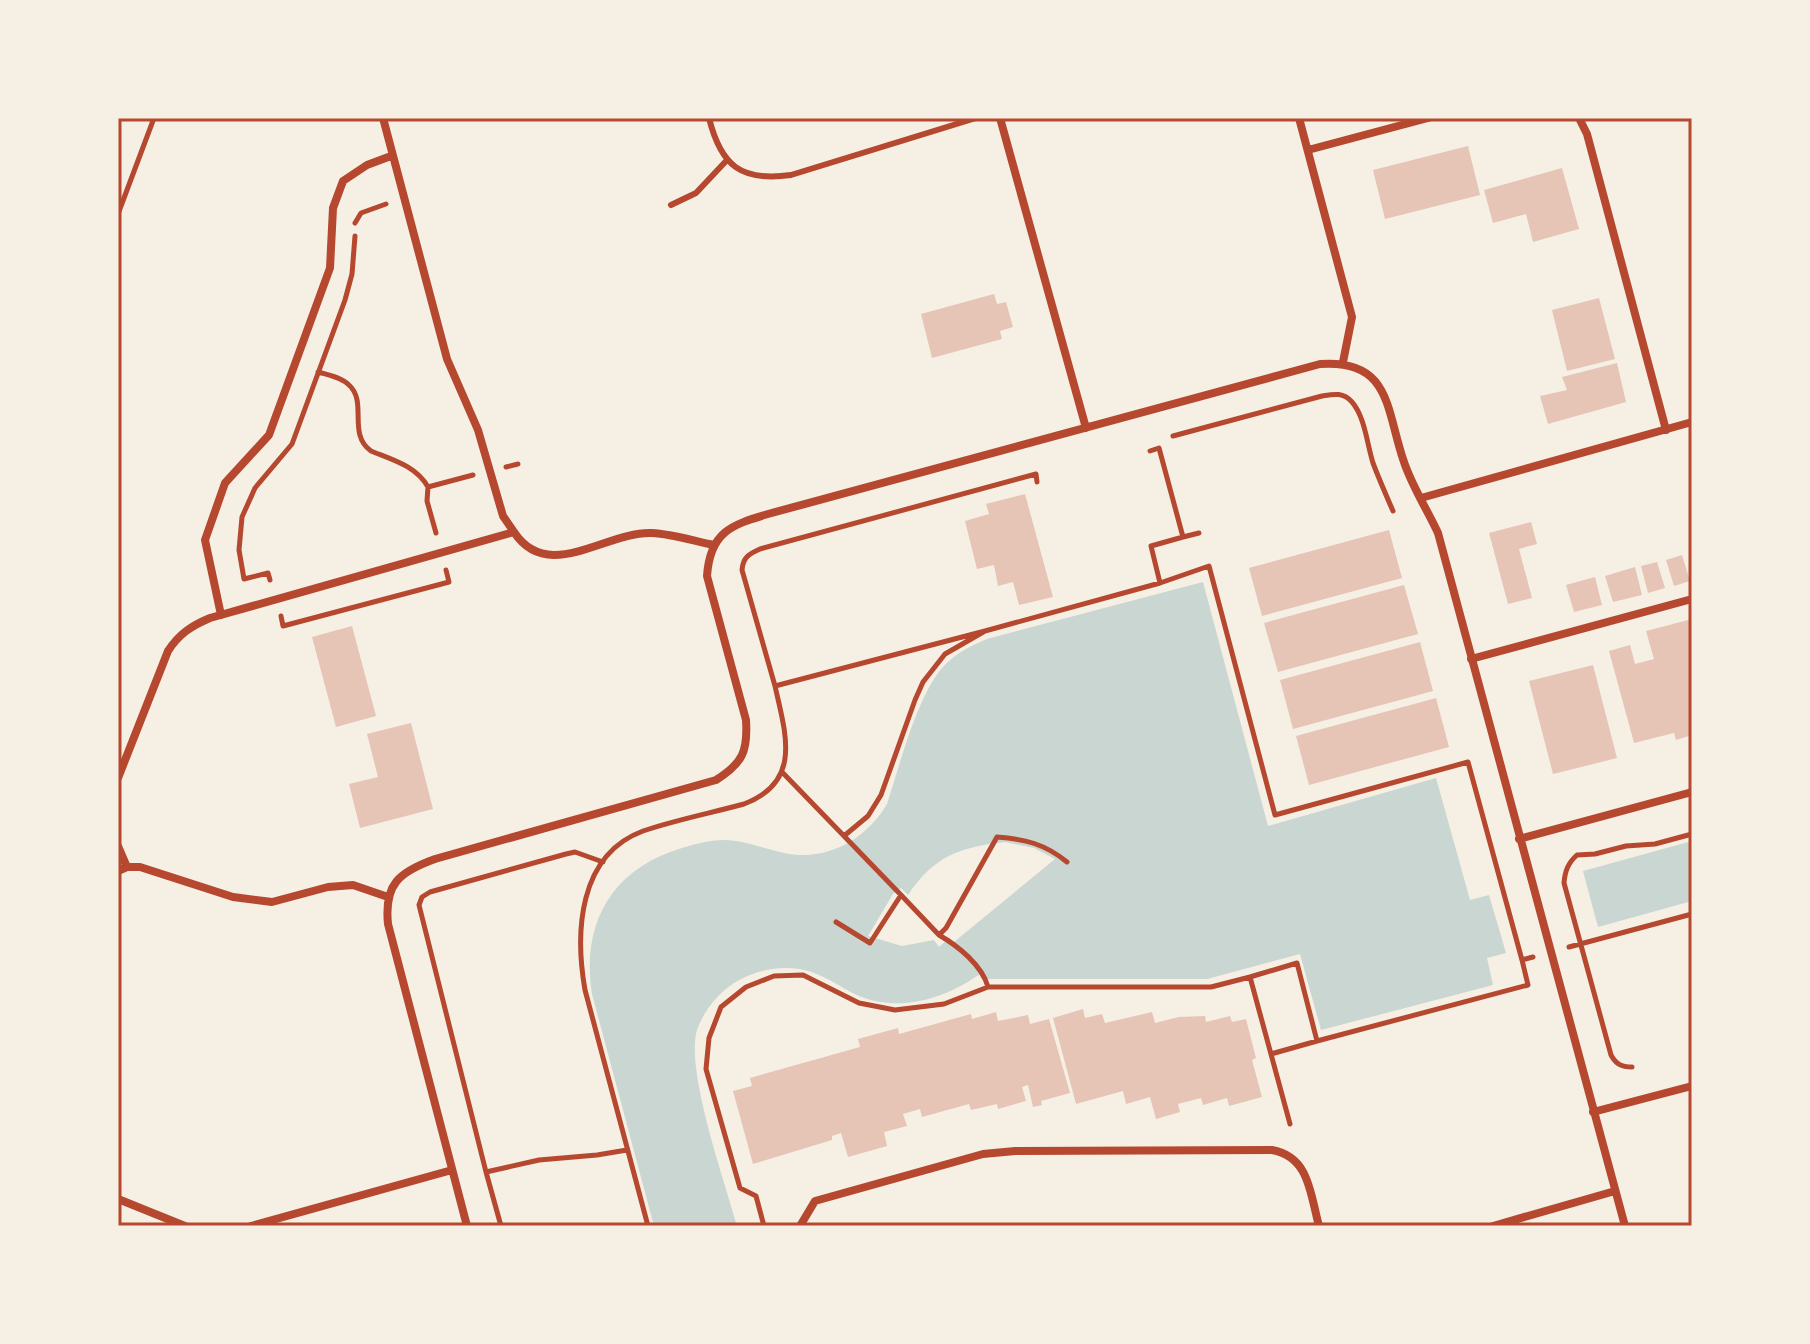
<svg xmlns="http://www.w3.org/2000/svg" width="1810" height="1344" font-family="Lora,serif">
<style>
.water{fill:#c9d6d2;fill-rule:evenodd}
.building{fill:#e6c5b7}
.lines{fill:none;stroke-linecap:round;stroke-linejoin:round}
.path{stroke:#b5482f;stroke-width:5}
.service{stroke:#b5482f;stroke-width:6}
.minor{stroke:#b5482f;stroke-width:8}
.neatline{fill:none;stroke:#b5482f;stroke-width:3}
</style>
<rect width="100%" height="100%" fill="#f6efe4"/>
<path class="water" d="M1203 582 1268 826 1436 778 1470 900 1489 895 1506 953 1487 958 1493 985 1321 1030 1300 954 1207 979H986L980 974C946 998 901 1013 859 996 841 988 824 974 804 970 780 965 755 970 734 983 718 993 703 1012 697 1030 685 1070 725 1182 737 1226H654L592 994C581 924 611 869 682 848 696 844 709 840 724 840 744 840 764 849 784 853 826 862 866 840 887 804 900 765 919 686 949 661 960 651 973 645 987 639ZM1005 842 1034 848 1055 859 954 942 949 938 939 947 934 940 902 946 868 936 893 894 901 888 908 895C934 856 960 847 1005 842Z
M1692 841V901L1598 927 1583 871Z"/>
<path class="building" d="M1468 146 1480 195 1385 219 1373 170Z
M1562 168 1579 229 1533 242 1526 214 1493 223 1484 190Z
M994 294 997 304 1006 302 1013 327 1000 331 1002 339 932 358 921 314Z
M1599 298 1615 359 1567 371 1552 310Z
M1617 363 1626 402 1548 424 1540 396 1567 390 1562 377Z
M1025 494 1053 597 1019 605 1013 582 998 586 994 565 977 569 965 521 989 514 986 504Z
M1531 522 1537 544 1519 549 1532 598 1508 604 1489 533Z
M1389 530 1402 578 1262 616 1249 568Z
M1682 555 1690 581 1674 586 1666 560Z
M1657 562 1665 588 1648 593 1641 566Z
M1635 567 1642 595 1613 602 1605 576Z
M1595 577 1602 605 1574 612 1566 585Z
M1404 585 1418 634 1278 672 1264 623Z
M1692 619V735L1676 740 1674 733 1634 743 1609 651 1630 645 1635 664 1654 659 1646 631Z
M352 626 376 716 336 727 312 637Z
M1420 642 1433 691 1293 729 1280 680Z
M1593 665 1617 758 1553 774 1529 681Z
M1436 698 1449 747 1309 785 1296 736Z
M411 723 433 809 360 828 349 784 378 777 367 734Z
M1083 1009 1085 1018 1102 1014 1105 1023 1152 1012 1155 1023 1179 1017 1205 1016 1206 1022 1230 1016 1232 1022 1246 1019 1256 1058 1252 1060 1262 1097 1229 1106 1227 1098 1203 1105 1201 1098 1178 1104 1180 1112 1156 1119 1150 1097 1126 1104 1123 1091 1076 1104 1053 1018Z
M996 1012 998 1021 1028 1015 1030 1024 1049 1019 1070 1093 1041 1101 1042 1105 1033 1107 1028 1085 1022 1087 1026 1101 998 1109 997 1104 971 1110 969 1104 922 1117 920 1109 903 1114 907 1126 884 1132 887 1146 848 1157 841 1133 832 1136V1140L753 1164 733 1091 752 1086 750 1078 860 1047 858 1039 898 1028 899 1034 971 1014 972 1019Z"/>
<g class="lines">
<path class="path" d="M118 214 154 118
M355 223 361 213 386 204
M318 372C328 375 341 377 349 385 368 402 347 434 371 451 393 460 416 466 428 487L473 475
M1173 436 1322 396C1334 394 1343 392 1352 402 1365 417 1367 444 1373 463 1379 479 1386 495 1393 511
M1150 451 1159 448 1183 537 1199 533
M506 467 518 464
M428 487 427 501 436 533
M1183 537 1151 546 1160 583 1209 566 1275 815 1468 762 1522 960
M270 580 268 573 244 579 239 550 242 517 255 488 292 444 345 300 352 274 355 236
M281 616 283 626 449 582 446 570
M775 686 742 570C743 557 749 554 760 549L1036 474 1037 482
M782 772 844 836 868 816 881 795 915 700 923 682 945 654 985 631 1160 583
M844 836 901 895
M836 922 870 943 901 895 939 935 946 928 997 837C1025 839 1045 844 1067 862
M939 935C958 946 982 965 988 987
M1569 947 1692 914
M1250 977 1297 963 1317 1041 1528 985 1522 960 1533 957
M1271 1054 1317 1041
M1632 1067C1621 1067 1616 1064 1611 1055L1564 883C1565 871 1568 863 1577 855L1595 854 1626 846 1655 844 1692 834
M486 1172 419 905 422 897 430 892 566 854 575 852 603 862
M501 1226 486 1172 539 1160 597 1155 627 1150
M648 1226 585 990C575 933 578 855 643 831 675 820 711 813 744 804 802 782 786 735 775 686L985 631
M764 1226 756 1196 740 1188 706 1069 709 1038 721 1007 746 987 774 976 803 975 859 1003 895 1010 944 1004 988 987H1211L1250 977 1290 1124"/>
<path class="service" d="M709 118C721 166 741 182 791 175L976 118
M671 205 696 193 727 160"/>
<path class="minor" d="M383 118 447 359 478 430 503 516 514 532
M1000 118 1086 428
M1299 118 1352 317 1343 362
M1579 118 1587 134 1666 430
M1308 150 1428 118
M1421 498 1692 422
M221 615 205 540 225 483 269 435 330 268 333 208 343 181 367 165 391 156
M1471 659 1692 599
M118 778 168 651C179 634 191 626 210 618L514 532C548 584 606 531 652 533 672 534 694 541 714 545
M1519 839 1692 792
M118 846 127 867
M118 871 127 867H140L233 897 272 902 328 887 353 885 388 897
M1593 1112 1692 1086
M118 1199 185 1226
M251 1226 452 1170
M467 1226 388 924C384 884 399 872 435 859L716 780C743 763 748 751 746 720L707 576C710 532 731 525 768 514L1320 364C1390 359 1386 408 1403 459 1411 485 1427 509 1438 533L1625 1226
M800 1226 815 1201 983 1154 1015 1151 1272 1150C1310 1157 1310 1194 1319 1226
M1493 1226 1615 1191"/>
</g>
<rect width="1810" height="1344" fill="none" stroke="#f6efe4" stroke-width="240"/>
<rect x="120" y="120" width="1570" height="1104" class="neatline"/>
</svg>
